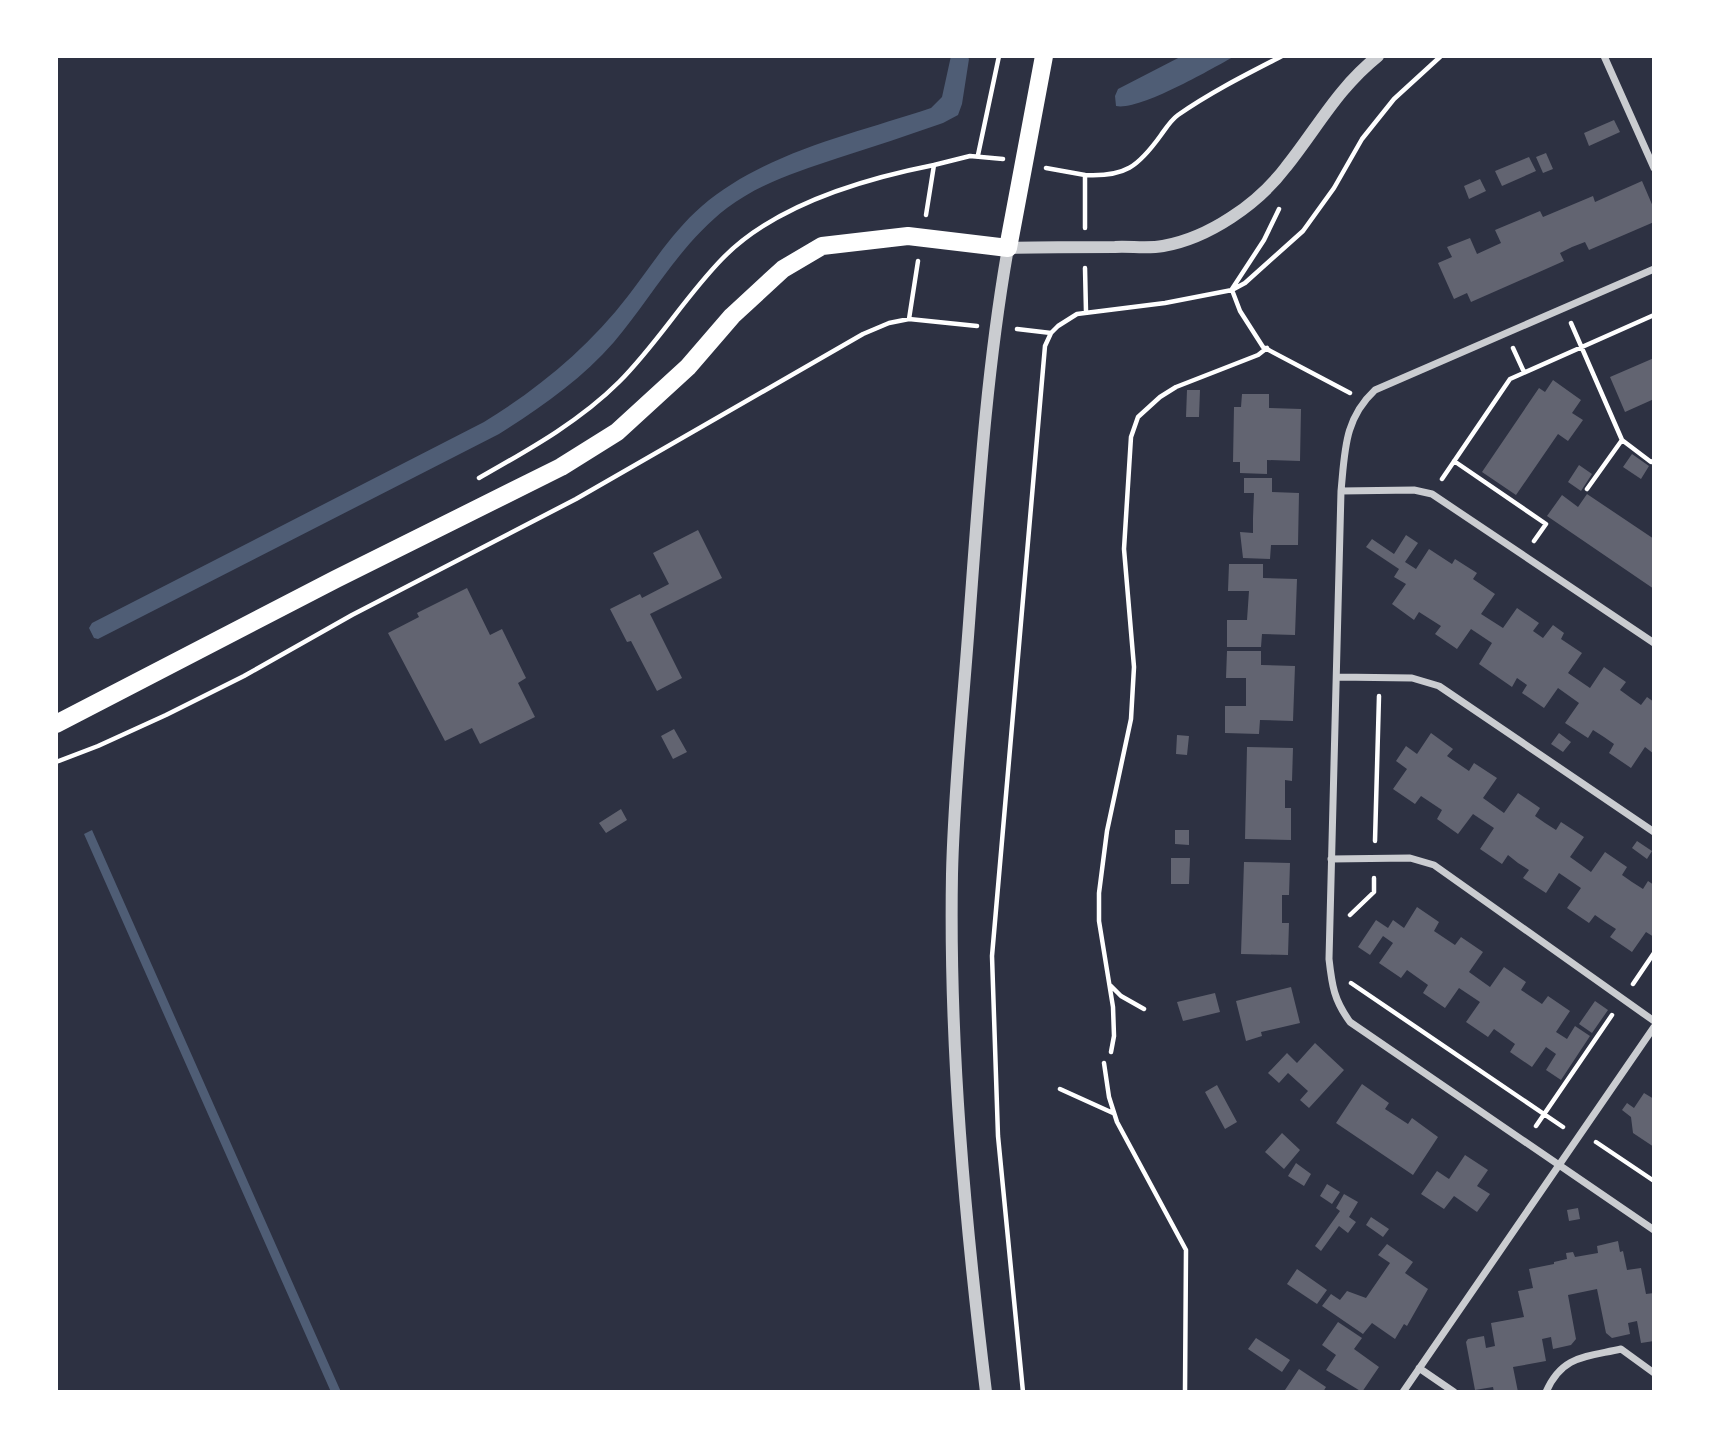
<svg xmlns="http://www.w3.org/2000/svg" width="1710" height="1448" font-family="Manrope,sans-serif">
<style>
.water{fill:#4f5d75}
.building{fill:#626471}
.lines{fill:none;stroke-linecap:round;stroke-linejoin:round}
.path{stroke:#fff;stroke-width:4.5}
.minor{stroke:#caccd0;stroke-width:7}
.tertiary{stroke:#caccd0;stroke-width:12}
.primary{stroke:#fff;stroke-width:18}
</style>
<rect width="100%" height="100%" fill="#2d3142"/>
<path class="water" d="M951 56H967L969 59 962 104 958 115 943 123C908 135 873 147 838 158 799 171 760 183 727 208 680 244 652 297 614 342 582 379 540 408 499 434L98 639 94 638 89 628 92 623 484 422C538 389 589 347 628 296 652 265 672 232 702 206 765 152 854 134 931 108L942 97Z
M1182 56H1235C1211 69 1140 111 1116 106L1115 96 1118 89Z
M92 830 341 1392H331L84 834Z"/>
<path class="building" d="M1614 120 1620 132 1589 146 1584 133Z
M1546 153 1553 169 1543 173 1536 157Z
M1529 157 1536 171 1502 186 1495 171Z
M1480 179 1486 191 1469 199 1464 186Z
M1642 181 1654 209V222L1589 250 1585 242 1572 247 1560 253 1564 261 1471 302 1467 293 1454 299 1438 263 1452 257 1447 247 1470 238 1477 254 1501 243 1495 230 1540 211 1543 217 1593 196 1595 202Z
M1654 358V399L1625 412 1610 377Z
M1553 380 1581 400 1572 413 1583 420 1568 441 1558 434 1516 495 1482 472 1539 388 1545 392Z
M1187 390H1200L1199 417H1186Z
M1242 394H1269V408L1301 409 1300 461 1267 460V474L1240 473V462H1233L1234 407H1241Z
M1632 454 1649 466 1641 479 1623 467Z
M1579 465 1592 474 1581 491 1568 482Z
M1244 478H1272V492L1299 493 1298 545H1271L1270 559 1243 558 1240 532 1253 533V518L1254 493H1244Z
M1587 494 1654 539V589L1547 516 1562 495 1578 507Z
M698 530 722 578 650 614 682 678 657 691 631 641 627 642 610 609 640 594 642 598 669 584 653 553Z
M1406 535 1418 543 1405 562 1416 569 1429 549 1452 564 1455 559 1477 573 1473 579 1495 594 1481 614 1503 628 1517 608 1539 623 1533 631 1543 638 1553 625 1564 633 1561 639 1582 653 1568 673 1590 688 1604 667 1626 682 1620 690 1631 698 1641 705 1647 697 1654 702V754L1645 747 1631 768 1609 753 1614 744 1604 737 1593 730 1588 738 1565 723 1579 703 1558 688 1544 708 1522 693 1527 685 1517 678 1512 687 1479 664 1492 643 1471 629 1457 649 1435 634 1441 626 1419 612 1414 620 1392 604 1406 584 1394 577 1399 569 1366 547 1372 539 1394 554Z
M1229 564H1263V578L1297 579 1295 635 1262 634 1261 647H1227V620H1247L1249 591H1228Z
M467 588 490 635 502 629 526 678 518 683 535 717 480 744 472 728 445 741 388 633 419 617 417 613Z
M1227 651H1261V665L1295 666 1293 721 1260 720 1259 734 1225 733V706H1246V678H1226Z
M674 729 687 752 673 759 661 736Z
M1431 733 1453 749 1447 756 1469 771 1474 763 1497 778 1483 798 1504 813 1518 793 1540 808 1535 816 1545 823 1556 830 1561 822 1584 837 1570 857 1591 872 1605 852 1627 867 1622 875 1632 882 1643 889 1648 881 1654 885V937L1646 932 1632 952 1610 937 1616 929 1605 922 1595 915 1589 923 1567 908 1581 888 1559 873 1546 893 1523 878 1529 870 1518 863 1508 855 1502 864 1480 849 1494 828 1473 814 1458 834 1437 819 1442 810 1421 796 1415 804 1393 789 1407 769 1396 761 1406 746 1417 754Z
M1559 733 1571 742 1563 752 1551 744Z
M1177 735 1189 736 1187 755 1176 754Z
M1247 747 1293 748 1292 781 1285 780V808H1291V840L1245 839Z
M621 809 627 820 606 833 599 823Z
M1175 830H1189V845L1175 844Z
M1637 841 1652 851 1647 859 1632 848Z
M1171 858H1190L1189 884H1171Z
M1244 862 1290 863 1289 895H1282V923H1289L1288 955 1241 954Z
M1417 907 1439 922 1434 931 1455 945 1461 937 1483 952 1469 972 1490 987 1504 967 1526 982 1521 990 1542 1004 1548 996 1570 1011 1556 1032 1567 1039 1575 1026 1590 1036 1561 1080 1546 1070 1556 1054 1546 1047 1532 1067 1510 1052 1515 1044 1494 1029 1488 1037 1466 1022 1480 1002 1459 988 1445 1008 1423 993 1428 985 1407 970 1401 978 1379 963 1393 943 1383 936 1370 955 1358 947 1376 920 1388 928 1393 920 1404 928Z
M1291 987 1300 1023 1261 1032 1262 1036 1246 1041 1236 1001Z
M1215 993 1220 1012 1183 1021 1177 1002Z
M1595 1001 1608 1010 1592 1033 1579 1024Z
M1315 1043 1344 1070 1309 1108 1300 1100 1308 1091 1288 1073 1279 1083 1268 1073 1287 1053 1297 1063Z
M1362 1084 1389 1103 1385 1109 1408 1124 1412 1118 1438 1137 1413 1175 1336 1123Z
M1217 1085 1237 1122 1225 1129 1205 1092Z
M1644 1093 1654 1099V1147L1633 1133 1631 1117 1622 1110 1627 1103 1634 1108Z
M1282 1133 1300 1150 1284 1169 1265 1152Z
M1465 1155 1488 1170 1477 1186 1490 1194 1477 1212 1454 1196 1444 1209 1421 1194 1437 1171 1449 1179Z
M1296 1163 1311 1174 1304 1186 1288 1176Z
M1327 1184 1340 1192 1332 1204 1320 1196Z
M1344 1194 1358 1202 1349 1217 1356 1222 1348 1233 1339 1226 1321 1251 1315 1246 1340 1211 1336 1208Z
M1578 1208 1580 1219 1569 1221 1567 1210Z
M1371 1217 1389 1229 1383 1237 1366 1225Z
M1618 1241 1620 1252 1623 1251 1627 1270 1641 1268 1646 1294 1654 1293V1341L1641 1343 1637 1321 1628 1323 1630 1334 1612 1338 1606 1333 1597 1289 1568 1295 1576 1339 1571 1345 1553 1349 1551 1337 1542 1339 1546 1361 1513 1367 1518 1392H1494L1493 1387 1475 1390 1466 1342 1468 1339 1484 1336 1486 1348 1495 1346 1491 1323 1524 1317 1518 1291 1533 1288 1529 1269 1554 1264V1262L1567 1259 1566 1253 1573 1252 1575 1257 1598 1253 1597 1246Z
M1387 1244 1413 1262 1405 1273 1428 1289 1407 1326 1404 1324 1395 1339 1372 1323 1363 1334 1322 1306 1331 1294 1340 1300 1347 1291 1366 1298 1390 1263 1378 1255Z
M1297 1269 1327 1290 1317 1304 1287 1284Z
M1338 1322 1362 1338 1354 1349 1379 1367 1362 1392 1326 1370 1336 1355 1322 1345Z
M1256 1338 1290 1360 1282 1372 1248 1349Z
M1299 1369 1326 1387 1323 1392H1288L1285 1390Z"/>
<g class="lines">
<path class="path" d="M978 155 999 56
M1046 168 1085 175V228
M1085 175C1125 177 1138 167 1161 135 1166 128 1171 120 1178 115 1211 92 1247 74 1282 56
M926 215 934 165 970 156 1003 159
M1085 268 1086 312
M1232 289 1264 240 1279 209
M1232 290 1240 311 1263 347 1350 393
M909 319 918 261
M1571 323 1622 440 1651 462 1654 461
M1017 329 1051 333
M1513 348 1524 372
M1454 461 1546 524 1534 541
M479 478C528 450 579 422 619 382 657 344 685 297 722 259 773 206 863 179 934 165
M1442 479 1510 379 1654 315
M1587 489 1622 440
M56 762 98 746 166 715 244 676 352 615 576 499 863 334 889 323 909 319 977 326
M1375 841 1379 696
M1350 915 1374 892V878
M1351 983 1563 1127
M1633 984 1654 953
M1111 986 1121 996 1144 1009
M1111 1052 1114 1036 1113 1007 1099 921V893L1107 831 1131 719 1134 667 1124 549 1131 437 1138 417 1160 397 1176 387 1258 355 1267 348
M1104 1063 1109 1097 1117 1122 1186 1250 1185 1392
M1060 1089 1113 1113
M1536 1126 1612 1015
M1596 1142 1654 1181
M1023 1392 998 1136 992 956 1045 346 1051 333 1058 326 1077 314 1165 303 1232 290 1245 283 1303 231 1334 188 1362 139 1394 99 1441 56"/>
<path class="minor" d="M1604 56 1654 168
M1654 269 1375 390C1344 419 1345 451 1341 491L1329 959C1332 986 1334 1000 1350 1022L1654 1230
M1341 491 1414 490 1432 494 1654 643
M1337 677 1412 678 1439 686 1654 832
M1331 859 1410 858 1434 865 1654 1021
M1419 1368 1454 1392
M1403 1392 1654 1027
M1546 1392C1562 1355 1586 1357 1621 1349L1654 1373"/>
<path class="tertiary" d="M986 1392C965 1220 949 1047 952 874 954 786 964 697 970 609 979 488 987 367 1008 248 1043 247 1079 247 1115 247 1130 246 1148 249 1163 246 1209 238 1258 204 1286 167 1318 127 1337 89 1378 56"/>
<path class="primary" d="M56 724 336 579 561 467 617 432 688 367 732 316 783 269 822 246 908 236 1008 248 1044 56"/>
</g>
<rect width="1710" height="1448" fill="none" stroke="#ffffff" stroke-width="116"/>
</svg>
